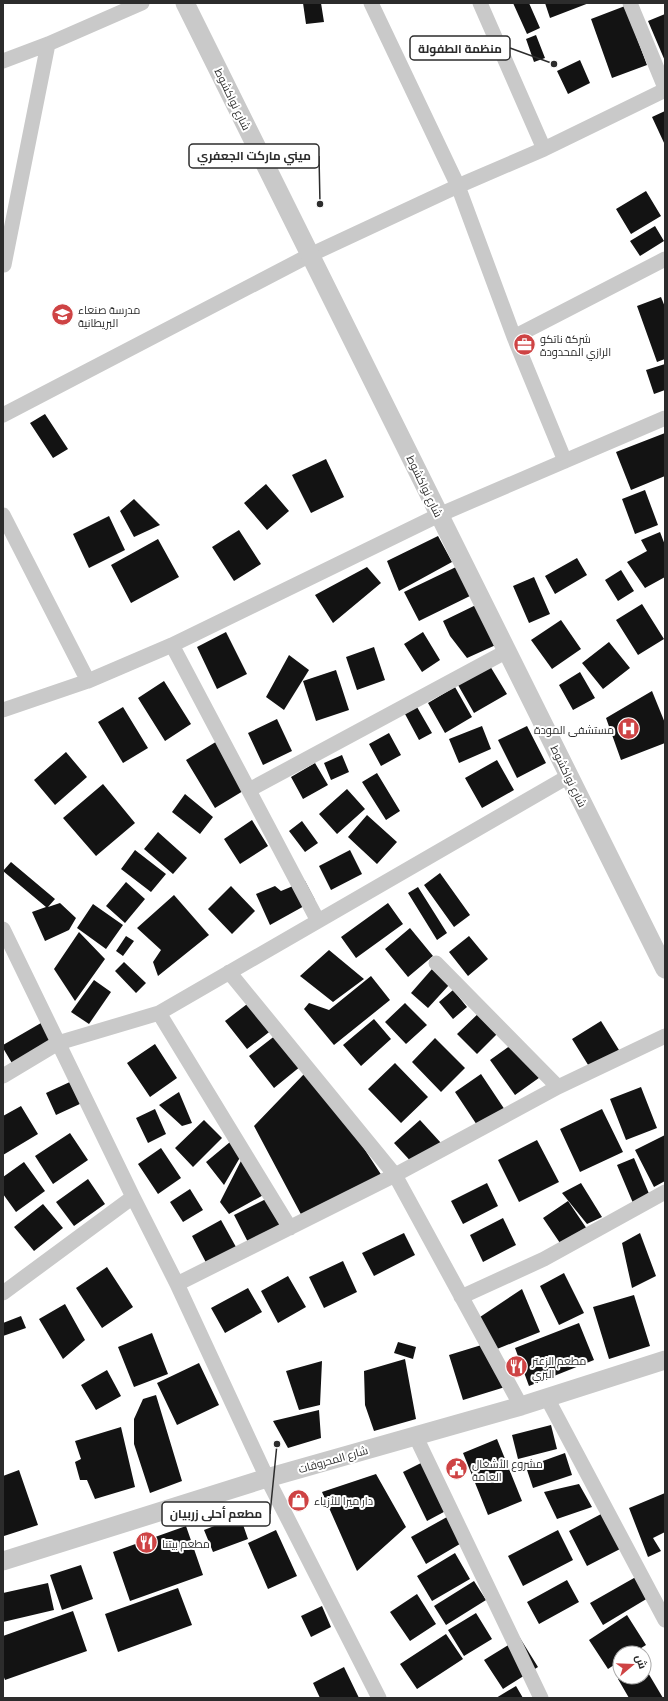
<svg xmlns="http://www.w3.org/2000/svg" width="668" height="1701" font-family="'Exo 2',Cairo,sans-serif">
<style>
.building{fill:#131313}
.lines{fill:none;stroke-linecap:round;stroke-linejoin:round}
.minor{stroke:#c9c9c9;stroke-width:15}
.tertiary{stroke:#c9c9c9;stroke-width:19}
.labels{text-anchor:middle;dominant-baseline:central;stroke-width:4;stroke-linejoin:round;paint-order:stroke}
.street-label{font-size:11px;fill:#2c2c2c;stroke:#fff}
.poi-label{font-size:11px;fill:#2c2c2c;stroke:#fff;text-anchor:start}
.leader{fill:none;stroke:#2c2c2c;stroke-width:1.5}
.callout-dot{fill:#2c2c2c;stroke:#fff;stroke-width:1.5}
.callout{fill:#fff;stroke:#2c2c2c;stroke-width:1.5}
.callout-label{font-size:12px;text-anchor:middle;font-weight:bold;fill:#2c2c2c}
</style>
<rect width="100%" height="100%" fill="#fff"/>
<path class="building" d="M303 3H321L324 22 306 24Z
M513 3H529L540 28 527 34Z
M545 3H589L550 18Z
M625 6 647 65 612 78 591 19Z
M665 14V61L648 21Z
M536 35 545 58 534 62 526 39Z
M580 60 590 83 568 94 557 71Z
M665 111V145L652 117Z
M646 191 661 216 631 234 616 209Z
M655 226 664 241 640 256 630 241Z
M661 297 665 307V359L657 362 637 306Z
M665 364V390L654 394 646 370Z
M45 414 68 449 53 458 30 423Z
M665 433V476L631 490 616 452Z
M326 459 344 497 311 513 292 475Z
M266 484 289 511 267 530 244 503Z
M645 490 658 525 635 534 622 499Z
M134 499 160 525 134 537 120 511Z
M109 516 125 550 89 568 73 534Z
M239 530 261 564 234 581 212 547Z
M660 532 665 545V577L645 588 627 562 647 551 641 540Z
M438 536 452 562 399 591 387 561Z
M158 539 179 577 131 603 111 565Z
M577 558 587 575 555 594 545 576Z
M367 567 381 583 333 623 315 595Z
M456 567 470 596 419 621 404 592Z
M621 570 634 591 618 601 605 580Z
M534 577 550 614 529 623 513 586Z
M480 603 498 644 467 658 450 636 443 621Z
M642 604 664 639 638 655 616 620Z
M561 620 581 649 552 669 531 640Z
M226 632 247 674 217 689 197 647Z
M423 632 440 660 422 672 404 644Z
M609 642 630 668 603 689 582 663Z
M374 647 385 680 357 690 346 657Z
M289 655 309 670 284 710 266 697Z
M490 666 507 694 474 713 458 685Z
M336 670 349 710 316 721 303 681Z
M580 672 595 698 573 710 559 685Z
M164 681 191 724 165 741 138 698Z
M455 687 472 717 445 733 428 703Z
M652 691 665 723V743L621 760 606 718Z
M123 707 148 748 123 763 98 722Z
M417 707 432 733 419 740 405 714Z
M277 719 292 751 263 765 248 733Z
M482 726 491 749 459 763 449 739Z
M527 726 546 763 517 778 498 740Z
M389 733 401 755 381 766 369 744Z
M219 740 248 788 215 808 186 760Z
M66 752 87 777 55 805 34 780Z
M342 755 349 772 331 780 324 763Z
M497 760 514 790 482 808 465 778Z
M315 763 328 785 303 799 291 777Z
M377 773 400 811 386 820 362 782Z
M103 784 135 823 96 856 63 818Z
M347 789 365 809 337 834 319 814Z
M185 794 213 817 200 834 172 812Z
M367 815 397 842 377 864 348 837Z
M252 820 268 846 240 864 224 839Z
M302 821 318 843 305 852 289 831Z
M158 832 187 858 173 874 144 849Z
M135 850 166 874 151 892 121 869Z
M350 850 362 874 331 890 319 866Z
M11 862 55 899 48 907 60 903 76 918 69 930 45 941 32 912 46 907 3 871Z
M440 873 470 915 454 927 424 885Z
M305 881 315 900 270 925 256 894 275 886 281 891Z
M126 882 145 899 125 923 106 906Z
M231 886 255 911 232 934 208 909Z
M418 887 447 933 437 940 408 893Z
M174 895 209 935 158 976 153 962 161 950 137 928Z
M388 903 403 924 356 958 341 937Z
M93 904 123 925 106 949 77 928Z
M410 928 433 956 408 977 385 949Z
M79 932 105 959 75 1001 54 969Z
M126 936 134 941 123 956 116 951Z
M469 936 488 959 468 976 449 952Z
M329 950 364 979 333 1002 300 976Z
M124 962 146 983 136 993 115 971Z
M432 969 449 985 428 1008 411 993Z
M371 976 390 1000 334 1045 304 1009 309 1003 329 1010Z
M94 980 111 992 89 1024 71 1012Z
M453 990 467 1007 453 1019 439 1002Z
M255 998 277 1026 247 1049 225 1021Z
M405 1003 427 1025 406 1044 385 1022Z
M482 1010 501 1030 477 1054 457 1034Z
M374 1019 391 1039 361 1066 343 1045Z
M601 1021 619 1050 590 1068 572 1039Z
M41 1023 55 1047 16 1070 3 1048V1045Z
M276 1035 301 1066 274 1088 249 1056Z
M435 1038 465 1068 441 1092 412 1062Z
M518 1040 543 1075 515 1095 490 1060Z
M155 1044 177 1078 150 1097 127 1063Z
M395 1063 428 1097 401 1123 368 1089Z
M305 1073 350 1127 384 1179 304 1220 254 1126Z
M481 1074 509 1116 483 1134 455 1092Z
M72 1081 82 1103 56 1115 46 1093Z
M641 1087 657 1128 626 1140 610 1099Z
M179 1092 192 1123 182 1126 159 1105Z
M21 1106 38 1134 3 1155V1116Z
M155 1109 166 1134 148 1143 136 1118Z
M602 1109 623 1152 580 1172 560 1129Z
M204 1120 222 1138 193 1167 175 1148Z
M420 1120 441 1143 415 1166 394 1143Z
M70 1133 88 1160 53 1184 35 1156Z
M665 1135V1181L654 1187 635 1150Z
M537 1140 559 1182 519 1202 498 1160Z
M230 1142 242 1154 224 1185 206 1162Z
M161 1148 181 1178 158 1194 138 1164Z
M245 1153 267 1193 229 1214 220 1202Z
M634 1158 650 1196 633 1203 617 1165Z
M24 1162 45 1191 16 1212 3 1194V1177Z
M88 1179 105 1204 74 1226 56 1202Z
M487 1183 498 1206 463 1224 451 1201Z
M581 1183 602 1217 587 1224 562 1193Z
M190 1189 203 1210 183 1222 170 1202Z
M270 1197 286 1229 251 1248 234 1215Z
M568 1201 587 1229 562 1246 543 1218Z
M43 1204 63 1228 34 1251 14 1227Z
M503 1218 516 1245 483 1262 470 1235Z
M221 1220 241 1256 211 1272 192 1236Z
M404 1233 415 1255 374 1276 362 1253Z
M640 1233 656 1276 632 1288 622 1243Z
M343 1261 357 1292 324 1308 309 1277Z
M107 1267 133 1307 102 1328 76 1288Z
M564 1273 584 1313 559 1325 540 1286Z
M288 1276 306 1307 278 1323 261 1291Z
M248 1288 262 1312 225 1333 211 1308Z
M522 1289 540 1332 497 1349 480 1317Z
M634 1295 650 1346 609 1359 593 1307Z
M65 1304 85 1340 63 1359 39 1319Z
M21 1316 26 1328 3 1336V1323Z
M579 1323 594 1360 529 1386 515 1348Z
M152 1333 168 1374 134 1387 118 1347Z
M398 1342 416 1347 413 1359 394 1353Z
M488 1343 515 1384 463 1400 449 1355Z
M405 1359 416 1419 374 1431 365 1405 364 1371Z
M322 1361 320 1405 299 1410 286 1371Z
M199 1363 219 1405 177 1425 157 1383Z
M107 1370 121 1396 96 1410 81 1385Z
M156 1395 182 1481 150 1493 134 1444V1419L143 1399Z
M319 1410 321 1438 288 1448 273 1421Z
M551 1425 557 1449 518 1459 512 1435Z
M121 1427 135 1487 95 1499 87 1480H80L75 1462 81 1459 75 1441Z
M497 1439 522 1501 488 1515 463 1453Z
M565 1453 572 1475 533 1488 526 1467Z
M431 1458 455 1506 427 1521 403 1472Z
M19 1470 38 1525 4 1536 3 1476Z
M376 1474 406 1527 357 1571 322 1492Z
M579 1484 592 1507 557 1519 544 1492Z
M665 1493V1532L653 1538 661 1551 648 1557 629 1508Z
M456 1512 470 1538 426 1564 411 1537Z
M603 1513 622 1548 587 1566 569 1531Z
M240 1516 248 1539 213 1552 204 1530Z
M186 1526 203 1575 130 1601 113 1552Z
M276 1530 297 1576 268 1589 248 1543Z
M558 1530 573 1560 523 1586 508 1556Z
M455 1553 470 1579 432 1601 417 1576Z
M81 1565 93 1599 62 1610 50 1575Z
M641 1574 653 1595 603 1625 590 1603Z
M567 1580 579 1602 539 1624 527 1602Z
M474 1581 486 1600 446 1625 434 1606Z
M48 1583 54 1610 3 1622V1593Z
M178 1588 192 1625 118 1652 105 1614Z
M417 1594 436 1624 410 1641 390 1612Z
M322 1606 331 1627 311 1637 301 1616Z
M73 1611 87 1651 5 1680 3 1675V1636Z
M476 1613 492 1639 464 1656 448 1630Z
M627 1615 646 1645 633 1653H620V1661L608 1669 589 1640Z
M446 1634 463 1659 417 1689 400 1664Z
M520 1638 538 1667 503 1689 484 1660Z
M644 1666 663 1698H629L618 1679 621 1677H644Z
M344 1667 359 1698H320L313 1683Z
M516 1686 523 1698H496Z"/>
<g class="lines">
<path class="minor" d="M371 3 458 186 514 337 565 461
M480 3 544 149
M630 3 665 88
M3 61 48 44 142 3
M4 265 48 44
M514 337 665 259
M3 415 310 255 458 186 544 149 665 90
M3 515 88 681
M172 645 318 921
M3 710 88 681 172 645 439 515 665 418
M249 790 507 651
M3 929 133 1197 177 1284 267 1478 379 1698
M436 963 558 1087
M229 972 395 1175 521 1406
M159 1013 290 1228
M3 1076 58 1043 159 1013 569 776
M177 1284 395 1175 558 1087 665 1036
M3 1293 133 1197
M461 1297 544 1259 665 1192
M547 1398 665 1620
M415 1435 541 1698"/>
<path class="tertiary" d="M185 3 665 969
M3 1561 267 1478 521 1406 665 1360"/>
</g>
<defs>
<symbol id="school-disc" viewBox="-11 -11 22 22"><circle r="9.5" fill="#ce4344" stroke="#fff"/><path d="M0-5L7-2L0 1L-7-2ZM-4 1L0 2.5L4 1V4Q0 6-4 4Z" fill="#fff"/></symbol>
<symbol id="office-disc" viewBox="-11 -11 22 22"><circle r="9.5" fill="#ce4344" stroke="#fff"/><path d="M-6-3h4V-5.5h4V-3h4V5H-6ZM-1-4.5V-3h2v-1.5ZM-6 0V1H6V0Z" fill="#fff"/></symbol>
<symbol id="hospital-disc" viewBox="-11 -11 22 22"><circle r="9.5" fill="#ce4344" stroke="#fff"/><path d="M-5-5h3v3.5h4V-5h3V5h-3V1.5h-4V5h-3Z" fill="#fff"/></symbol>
<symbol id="restaurant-disc" viewBox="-11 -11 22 22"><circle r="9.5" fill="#ce4344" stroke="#fff"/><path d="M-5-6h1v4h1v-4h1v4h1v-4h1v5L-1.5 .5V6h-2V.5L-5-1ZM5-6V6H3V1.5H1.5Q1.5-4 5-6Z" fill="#fff"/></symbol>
<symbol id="civic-disc" viewBox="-11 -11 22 22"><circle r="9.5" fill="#ce4344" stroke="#fff"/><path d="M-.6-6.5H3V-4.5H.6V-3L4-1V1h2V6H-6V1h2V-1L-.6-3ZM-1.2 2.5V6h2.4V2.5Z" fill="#fff"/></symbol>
<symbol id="shop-disc" viewBox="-11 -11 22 22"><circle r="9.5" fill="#ce4344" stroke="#fff"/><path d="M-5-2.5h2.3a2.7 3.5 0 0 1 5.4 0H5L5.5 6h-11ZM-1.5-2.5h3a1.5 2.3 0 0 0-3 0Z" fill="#fff"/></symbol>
</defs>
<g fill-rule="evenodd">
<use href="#school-disc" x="50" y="302" width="25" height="25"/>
<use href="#office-disc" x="512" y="332" width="25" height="25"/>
<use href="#hospital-disc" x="616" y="716" width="25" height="25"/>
<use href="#restaurant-disc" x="504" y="1354" width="25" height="25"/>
<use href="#civic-disc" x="444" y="1456" width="25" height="25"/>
<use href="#shop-disc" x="286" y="1488" width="25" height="25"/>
<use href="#restaurant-disc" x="134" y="1530" width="25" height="25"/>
</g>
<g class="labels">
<g class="street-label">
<text transform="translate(233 99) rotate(64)">شارع نواكشوط</text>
<text transform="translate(425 486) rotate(64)">شارع نواكشوط</text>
<text transform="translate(569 776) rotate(64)">شارع نواكشوط</text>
<text transform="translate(333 1459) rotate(-16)">شارع المحروقات</text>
</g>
<g class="poi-label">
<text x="78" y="309">مدرسة صنعاء<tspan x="78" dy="13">البريطانية</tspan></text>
<text x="540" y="338">شركة ناتكو<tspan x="540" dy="13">الرازي المحدودة</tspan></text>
<text x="614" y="729" text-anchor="end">مستشفى المودة</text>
<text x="532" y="1360">مطعم الزعتر<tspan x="532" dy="13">البري</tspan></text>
<text x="472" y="1463">مشروع الأشغال<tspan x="472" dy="13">العامة</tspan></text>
<text x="314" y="1500">دار ميرا للأزياء</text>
<text x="162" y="1543">مطعم بيتنا</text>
</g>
</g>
<path class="leader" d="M554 64L510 48M320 204L319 156M277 1444L270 1514"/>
<g class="callout-dot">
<circle cx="554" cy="64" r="4"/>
<circle cx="320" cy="204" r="4"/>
<circle cx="277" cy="1444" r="4"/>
</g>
<g class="callout">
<rect x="410" y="36" width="100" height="24" rx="4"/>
<rect x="189" y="144" width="130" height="24" rx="4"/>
<rect x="162" y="1502" width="108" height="24" rx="4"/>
</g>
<g class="callout-label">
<text x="460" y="53">منظمة الطفولة</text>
<text x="254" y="160">ميني ماركت الجعفري</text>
<text x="216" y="1518">مطعم أحلى زربيان</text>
</g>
<rect width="668" height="1701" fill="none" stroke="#2c2c2c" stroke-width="8"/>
<g transform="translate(632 1665) rotate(71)"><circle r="19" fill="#ffffff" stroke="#ababab"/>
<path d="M0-3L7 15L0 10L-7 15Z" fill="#ce4344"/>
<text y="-6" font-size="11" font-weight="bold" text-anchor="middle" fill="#2c2c2c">ش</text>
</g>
</svg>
